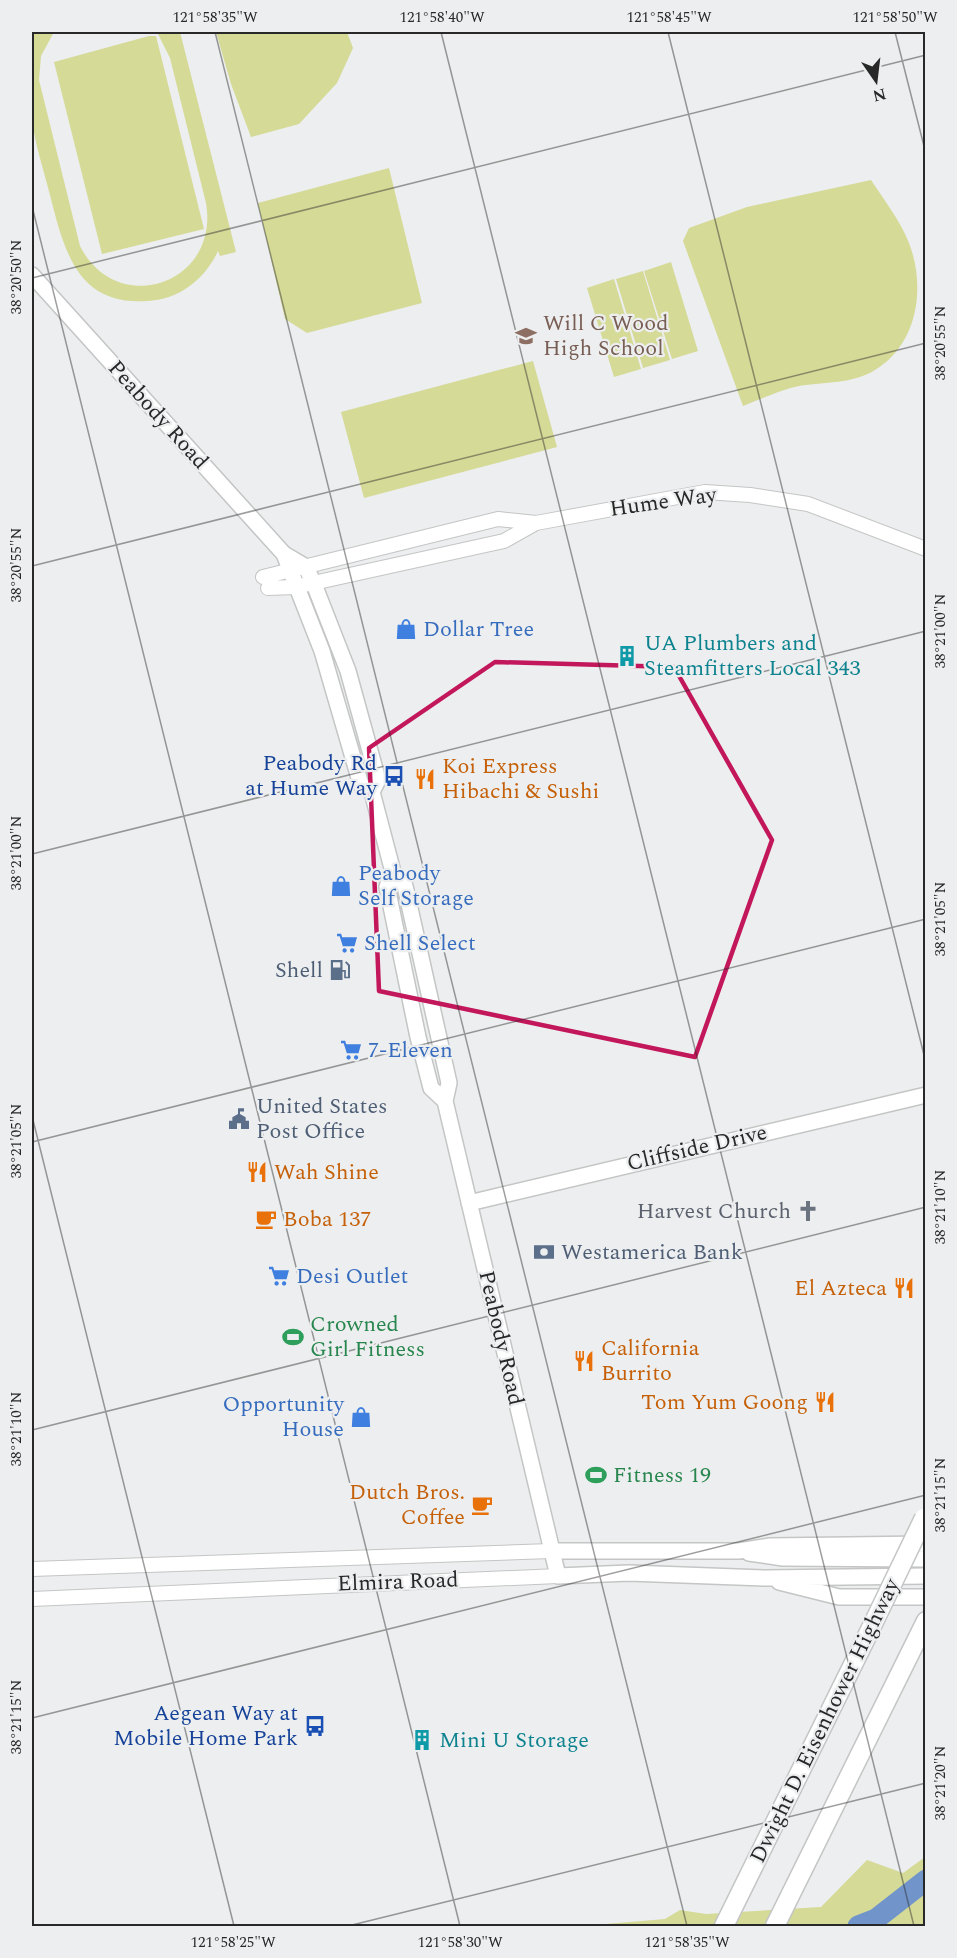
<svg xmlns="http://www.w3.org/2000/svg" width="957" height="1958" font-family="Spectral,serif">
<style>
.green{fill:#d5da97}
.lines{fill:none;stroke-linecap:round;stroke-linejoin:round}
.river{stroke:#7195cb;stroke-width:21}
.secondary-casing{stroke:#c4c5c5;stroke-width:16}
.primary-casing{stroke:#c4c5c5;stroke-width:18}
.highway-casing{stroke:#c4c5c5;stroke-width:21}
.secondary{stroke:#fff;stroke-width:14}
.primary{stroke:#fff;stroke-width:15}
.highway{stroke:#fff;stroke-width:18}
.highway-bridge-casing{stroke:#c4c5c5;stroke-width:21;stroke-linecap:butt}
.highway-bridge{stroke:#fff;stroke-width:18}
.marked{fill:none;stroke:#c2185b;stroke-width:4.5;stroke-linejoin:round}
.ticks{fill:none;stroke:#282828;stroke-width:1.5;stroke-opacity:0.45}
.labels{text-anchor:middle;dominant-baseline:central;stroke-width:4.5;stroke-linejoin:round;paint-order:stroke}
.education-label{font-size:22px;fill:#785e54;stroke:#edeeef;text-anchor:start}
.street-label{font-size:22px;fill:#282828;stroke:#edeeef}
.shop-label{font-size:22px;fill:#366cbe;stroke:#edeeef;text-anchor:start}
.culture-label{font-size:22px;fill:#0d838f;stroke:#edeeef;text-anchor:start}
.transit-label{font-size:22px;fill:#164399;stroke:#edeeef;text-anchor:end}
.food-label{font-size:22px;fill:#c56008;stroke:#edeeef;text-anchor:start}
.service-label{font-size:22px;fill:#4e5e75;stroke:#edeeef;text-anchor:start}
.worship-label{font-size:22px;fill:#5b616d;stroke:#edeeef;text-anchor:end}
.leisure-label{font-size:22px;fill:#27864d;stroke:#edeeef;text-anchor:start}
.neatline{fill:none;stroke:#282828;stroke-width:2}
.ticks-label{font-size:15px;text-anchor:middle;fill:#282828}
</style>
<rect width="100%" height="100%" fill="#edeeef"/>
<path class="green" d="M35 32H54L41 56 39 80 80 246C117 319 220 284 206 203L170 58 157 32H180L236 252 220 256 218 251C205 279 179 300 147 301 77 306 64 250 50 195 44 171 35 145 32 119 28 93 32 64 32 37Z
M216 32H347L353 48 337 83 299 124 251 137 231 84Z
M149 36H156L204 229 102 254 54 62Z
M389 168 422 303 307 333 285 319 258 203Z
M871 180C884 200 900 220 909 243 926 287 918 344 875 370 853 384 824 382 799 386 780 390 761 399 743 406L683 241 689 228 747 207Z
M671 262 698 351 672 359 644 271Z
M643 271 670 360 643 368 616 279Z
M614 279 641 369 614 377 587 288Z
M533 361 557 447 364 498 341 412Z
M925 1857V1926H582L665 1919 680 1910 706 1914 821 1907 867 1860 903 1873Z"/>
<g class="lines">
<path class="river" d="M858 1926 876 1919 926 1880"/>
<defs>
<path id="secondary" d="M263 577 498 519 536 523
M268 588 295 587 504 541 536 523 705 492 750 495 808 504 926 549
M32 1569 551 1551
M32 1599 558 1576"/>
<path id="primary" d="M32 275 284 554 306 567 314 584 348 671 378 780 372 792
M284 554 322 651 361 785 372 792 393 872 405 886 449 1083 445 1101 558 1576 629 1573 765 1578 926 1576
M393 872 387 887 418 1037 431 1088 445 1101
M469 1203 926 1095
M551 1551H739L770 1546 926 1544
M749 1553 783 1558 926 1559
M779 1582 839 1597H926"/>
<path id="highway" d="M724 1926 871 1628
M775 1926 926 1621"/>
</defs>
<use href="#secondary" class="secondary-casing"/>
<use href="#primary" class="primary-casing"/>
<use href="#highway" class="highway-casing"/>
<use href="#secondary" class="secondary"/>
<use href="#primary" class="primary"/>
<use href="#highway" class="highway"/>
<defs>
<path id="highway-bridge" d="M871 1628 924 1518"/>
</defs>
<use href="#highway-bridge" class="highway-bridge-casing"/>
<use href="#highway-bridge" class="highway-bridge"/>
</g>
<path class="marked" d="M495 662 674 667 772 840 695 1057 379 991 369 748Z"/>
<path class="ticks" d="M215 32 687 1926M441 32 914 1926M668 32 926 1063M895 32 926 154M32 206 460 1926M32 278 926 55M32 566 926 343M32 854 926 631M32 1116 234 1926M32 1142 926 919M32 1430 926 1207M32 1718 926 1495M348 1926 926 1783"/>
<defs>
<symbol id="school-bare" viewBox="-9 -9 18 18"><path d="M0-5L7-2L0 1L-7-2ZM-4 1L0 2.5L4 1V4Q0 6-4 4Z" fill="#8d6e63" stroke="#edeeef" stroke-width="2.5" paint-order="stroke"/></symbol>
<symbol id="shop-bare" viewBox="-9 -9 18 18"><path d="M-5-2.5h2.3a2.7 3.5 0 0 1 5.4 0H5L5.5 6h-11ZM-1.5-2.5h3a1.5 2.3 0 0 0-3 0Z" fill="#3f7fe0" stroke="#edeeef" stroke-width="2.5" paint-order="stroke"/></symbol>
<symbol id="building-bare" viewBox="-9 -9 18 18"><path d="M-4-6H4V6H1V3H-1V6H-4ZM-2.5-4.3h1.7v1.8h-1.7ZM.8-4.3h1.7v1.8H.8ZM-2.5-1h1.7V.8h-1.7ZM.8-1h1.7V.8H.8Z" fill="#0f9aa8" stroke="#edeeef" stroke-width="2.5" paint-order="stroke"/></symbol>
<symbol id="bus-bare" viewBox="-9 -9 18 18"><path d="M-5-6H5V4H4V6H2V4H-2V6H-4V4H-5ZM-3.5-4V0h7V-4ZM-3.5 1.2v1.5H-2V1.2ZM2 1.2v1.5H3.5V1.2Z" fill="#1a4fb4" stroke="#edeeef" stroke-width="2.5" paint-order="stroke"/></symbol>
<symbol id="restaurant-bare" viewBox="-9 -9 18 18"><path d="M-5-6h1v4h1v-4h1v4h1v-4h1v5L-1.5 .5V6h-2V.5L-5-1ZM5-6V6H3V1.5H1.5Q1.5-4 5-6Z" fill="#e8710a" stroke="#edeeef" stroke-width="2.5" paint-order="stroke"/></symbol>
<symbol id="supermarket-bare" viewBox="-9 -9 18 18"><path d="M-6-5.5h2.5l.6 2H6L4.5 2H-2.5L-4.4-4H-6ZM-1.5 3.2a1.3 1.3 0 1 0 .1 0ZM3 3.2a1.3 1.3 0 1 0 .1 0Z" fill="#3f7fe0" stroke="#edeeef" stroke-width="2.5" paint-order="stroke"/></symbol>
<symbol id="fuel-bare" viewBox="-9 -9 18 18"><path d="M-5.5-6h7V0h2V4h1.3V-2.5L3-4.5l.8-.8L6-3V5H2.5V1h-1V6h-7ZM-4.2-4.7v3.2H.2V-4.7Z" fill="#5c6f8a" stroke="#edeeef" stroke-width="2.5" paint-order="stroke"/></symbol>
<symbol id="civic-bare" viewBox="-9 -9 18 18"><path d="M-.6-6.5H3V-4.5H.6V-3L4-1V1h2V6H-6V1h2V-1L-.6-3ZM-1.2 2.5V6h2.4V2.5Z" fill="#5c6f8a" stroke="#edeeef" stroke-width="2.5" paint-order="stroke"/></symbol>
<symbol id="church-bare" viewBox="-9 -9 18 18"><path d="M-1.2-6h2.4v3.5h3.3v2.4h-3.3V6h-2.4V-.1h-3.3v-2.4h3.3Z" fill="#6b7280" stroke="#edeeef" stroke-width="2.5" paint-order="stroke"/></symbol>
<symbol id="cafe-bare" viewBox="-9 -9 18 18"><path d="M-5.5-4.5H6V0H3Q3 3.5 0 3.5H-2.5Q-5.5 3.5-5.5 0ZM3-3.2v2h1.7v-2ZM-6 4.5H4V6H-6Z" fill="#e8710a" stroke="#edeeef" stroke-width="2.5" paint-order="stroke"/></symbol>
<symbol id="bank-bare" viewBox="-9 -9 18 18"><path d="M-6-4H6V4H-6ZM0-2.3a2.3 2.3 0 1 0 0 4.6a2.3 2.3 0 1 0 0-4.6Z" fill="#5c6f8a" stroke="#edeeef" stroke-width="2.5" paint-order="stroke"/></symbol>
<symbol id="stadium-bare" viewBox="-9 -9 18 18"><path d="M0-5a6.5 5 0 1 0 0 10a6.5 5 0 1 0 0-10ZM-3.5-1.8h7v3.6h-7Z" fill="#2e9e5b" stroke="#edeeef" stroke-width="2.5" paint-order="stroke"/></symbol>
</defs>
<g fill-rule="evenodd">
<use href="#school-bare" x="511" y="321" width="30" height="30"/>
<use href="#shop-bare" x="391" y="614" width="30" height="30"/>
<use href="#building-bare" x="612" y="641" width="30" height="30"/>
<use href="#bus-bare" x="379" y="761" width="30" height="30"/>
<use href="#restaurant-bare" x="410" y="764" width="30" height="30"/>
<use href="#shop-bare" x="326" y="871" width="30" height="30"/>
<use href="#supermarket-bare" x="332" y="928" width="30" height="30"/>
<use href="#fuel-bare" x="325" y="955" width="30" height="30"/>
<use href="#supermarket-bare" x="336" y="1035" width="30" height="30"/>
<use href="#civic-bare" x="224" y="1104" width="30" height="30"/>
<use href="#restaurant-bare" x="242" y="1157" width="30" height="30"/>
<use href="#church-bare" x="793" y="1196" width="30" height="30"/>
<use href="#cafe-bare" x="251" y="1204" width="30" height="30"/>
<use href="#bank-bare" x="529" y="1237" width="30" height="30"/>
<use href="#supermarket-bare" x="264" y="1261" width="30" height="30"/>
<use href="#restaurant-bare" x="889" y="1273" width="30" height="30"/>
<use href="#stadium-bare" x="278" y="1322" width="30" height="30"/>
<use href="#restaurant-bare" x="569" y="1346" width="30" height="30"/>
<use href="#restaurant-bare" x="810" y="1387" width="30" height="30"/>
<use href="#shop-bare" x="346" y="1402" width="30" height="30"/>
<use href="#stadium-bare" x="581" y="1460" width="30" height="30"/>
<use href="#cafe-bare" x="467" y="1490" width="30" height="30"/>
<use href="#bus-bare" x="300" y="1711" width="30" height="30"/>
<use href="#building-bare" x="407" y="1725" width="30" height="30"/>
</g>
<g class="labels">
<g class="education-label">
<text x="543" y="323">Will C Wood<tspan x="543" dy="25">High School</tspan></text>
</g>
<g class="street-label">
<text transform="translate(158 415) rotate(48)">Peabody Road</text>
<text transform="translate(663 502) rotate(-8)">Hume Way</text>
<text transform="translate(697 1148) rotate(-13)">Cliffside Drive</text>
<text transform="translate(501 1338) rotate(77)">Peabody Road</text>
<text transform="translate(398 1582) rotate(-2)">Elmira Road</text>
<text transform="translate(825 1721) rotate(-64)">Dwight D. Eisenhower Highway</text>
</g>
<g class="shop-label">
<text x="423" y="629">Dollar Tree</text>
<text x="358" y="873">Peabody<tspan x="358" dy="25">Self Storage</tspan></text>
<text x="364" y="943">Shell Select</text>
<text x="368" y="1050">7-Eleven</text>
<text x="296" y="1276">Desi Outlet</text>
<text x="344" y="1404" text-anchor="end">Opportunity<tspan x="344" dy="25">House</tspan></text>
</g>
<g class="culture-label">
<text x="644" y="643">UA Plumbers and<tspan x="644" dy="25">Steamfitters Local 343</tspan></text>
<text x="439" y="1740">Mini U Storage</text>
</g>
<g class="transit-label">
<text x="377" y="763">Peabody Rd<tspan x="377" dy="25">at Hume Way</tspan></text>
<text x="298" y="1713">Aegean Way at<tspan x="298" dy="25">Mobile Home Park</tspan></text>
</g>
<g class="food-label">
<text x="442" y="766">Koi Express<tspan x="442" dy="25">Hibachi &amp; Sushi</tspan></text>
<text x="274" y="1172">Wah Shine</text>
<text x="283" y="1219">Boba 137</text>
<text x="887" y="1288" text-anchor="end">El Azteca</text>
<text x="601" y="1348">California<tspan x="601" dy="25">Burrito</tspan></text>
<text x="808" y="1402" text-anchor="end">Tom Yum Goong</text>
<text x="465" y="1492" text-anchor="end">Dutch Bros.<tspan x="465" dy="25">Coffee</tspan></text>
</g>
<g class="service-label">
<text x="323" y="970" text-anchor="end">Shell</text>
<text x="256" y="1106">United States<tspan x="256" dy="25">Post Office</tspan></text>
<text x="561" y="1252">Westamerica Bank</text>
</g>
<g class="worship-label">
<text x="791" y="1211">Harvest Church</text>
</g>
<g class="leisure-label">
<text x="310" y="1324">Crowned<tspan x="310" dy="25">Girl Fitness</tspan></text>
<text x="613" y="1475">Fitness 19</text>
</g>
</g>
<rect width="957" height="1958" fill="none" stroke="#edeeef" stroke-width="66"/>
<g transform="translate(876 81) rotate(166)" stroke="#edeeef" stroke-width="4.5" paint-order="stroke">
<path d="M0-4.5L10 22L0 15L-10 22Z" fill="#282828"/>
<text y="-9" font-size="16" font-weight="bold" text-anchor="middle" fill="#282828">N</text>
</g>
<rect x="33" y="33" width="891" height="1892" class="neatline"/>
<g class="ticks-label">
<text x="215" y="22">121°58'35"W</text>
<text x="442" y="22">121°58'40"W</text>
<text x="669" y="22">121°58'45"W</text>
<text x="895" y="22">121°58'50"W</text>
<text transform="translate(16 277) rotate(-90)" y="5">38°20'50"N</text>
<text transform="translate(940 343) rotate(-90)" y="5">38°20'55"N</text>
<text transform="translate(16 565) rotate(-90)" y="5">38°20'55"N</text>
<text transform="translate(940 631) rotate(-90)" y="5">38°21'00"N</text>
<text transform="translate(16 853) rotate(-90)" y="5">38°21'00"N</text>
<text transform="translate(940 919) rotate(-90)" y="5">38°21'05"N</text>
<text transform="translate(16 1141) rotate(-90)" y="5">38°21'05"N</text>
<text transform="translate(940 1207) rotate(-90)" y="5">38°21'10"N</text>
<text transform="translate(16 1429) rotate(-90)" y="5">38°21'10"N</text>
<text transform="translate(940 1495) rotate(-90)" y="5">38°21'15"N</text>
<text transform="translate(16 1717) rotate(-90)" y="5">38°21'15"N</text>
<text transform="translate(940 1783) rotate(-90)" y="5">38°21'20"N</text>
<text x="233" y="1947">121°58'25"W</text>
<text x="460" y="1947">121°58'30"W</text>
<text x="687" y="1947">121°58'35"W</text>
</g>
</svg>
